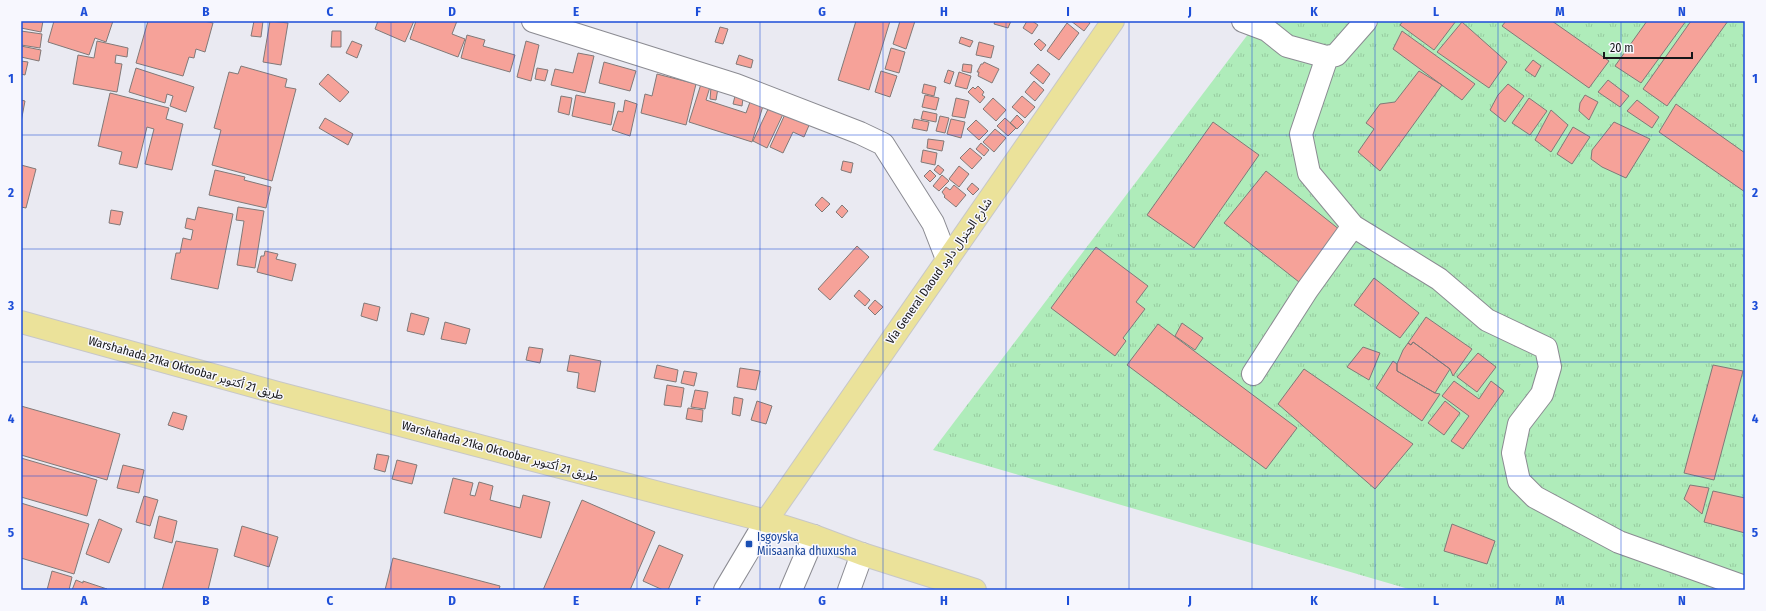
<svg xmlns="http://www.w3.org/2000/svg" width="1766" height="611" font-family="'Fira Sans Condensed','Noto Sans Arabic',sans-serif">
<style>
.grass{fill:url(#grass-tufts)}
.building{fill:#f6a299;stroke:#817978}
.lines{fill:none;stroke-linecap:round;stroke-linejoin:round}
.minor-casing{stroke:#8b8b92;stroke-width:24}
.major-casing{stroke:#c7c7c8;stroke-width:24}
.minor{stroke:#fff;stroke-width:22}
.major{stroke:#ebe29a;stroke-width:22}
.grid{fill:none;stroke:#1d4ed8;stroke-width:1;stroke-opacity:0.55}
.transit-dot{fill:#1a4fb4;stroke:#f7f7fe;stroke-width:1.5}
.labels{text-anchor:middle;dominant-baseline:central;stroke-width:3;stroke-linejoin:round;paint-order:stroke}
.street-label{font-size:12px;fill:#161619;stroke:#f7f7fe}
.transit-label{font-size:12px;fill:#164399;stroke:#f7f7fe;text-anchor:start}
.neatline{fill:none;stroke:#1d4ed8;stroke-width:1.5}
.grid-label{font-size:13px;text-anchor:middle;font-weight:bold;fill:#1d4ed8}
</style>
<defs>
<pattern id="grass-tufts" width="24" height="20" patternUnits="userSpaceOnUse"><rect width="24" height="20" fill="#afecba"/><path d="M3 7l-1-3M5 7V3M7 7l1-3M15 17l-1-3M17 17v-4M19 17l1-3" fill="none" stroke="#96ca9f"/></pattern>
</defs>
<rect width="100%" height="100%" fill="#eaeaf2"/>
<path class="grass" d="M1258 21H1745V590H1412L933 450Z"/>
<path class="building" d="M21 21H43L41 32 21 28Z
M54 21H113L106 42 95 38 89 55 48 42Z
M148 21H204L213 23 205 52 196 49 194 58 189 57 183 76 136 63Z
M254 21H263L261 37 251 36Z
M270 21 288 23 281 65 263 62Z
M378 21 391 22 414 21 405 42 375 29Z
M416 21H457L452 34 465 39 458 57 410 39Z
M856 21H890L869 90 838 80Z
M900 21H915L906 49 893 44Z
M995 21H1011L1008 28 994 24Z
M1027 21H1032L1038 25 1032 34 1023 28Z
M1071 21H1087L1090 23 1084 31Z
M1403 21H1456L1434 50 1400 25Z
M1506 21H1552L1609 61 1589 88 1502 26Z
M1647 21H1686L1641 83 1615 66Z
M1691 21H1728L1667 106 1643 89Z
M1462 22 1507 62 1489 88 1437 52Z
M1067 23 1079 33 1059 60 1047 51Z
M720 27 728 29 723 44 715 42Z
M21 31 42 34 40 48 21 45Z
M332 31H341V47H331Z
M1402 31 1475 84 1462 100 1393 49Z
M467 35 485 40 483 46 515 55 510 72 461 58Z
M961 37 973 41 970 47 959 43Z
M1039 39 1046 45 1041 51 1034 44Z
M97 41 128 48 127 57 116 55 115 63 122 64 117 92 73 84 78 55 94 58Z
M352 41 362 45 357 58 346 53Z
M526 41 539 45 531 81 517 77Z
M979 42 994 46 991 58 976 55Z
M21 46 41 50 39 61 21 57Z
M891 48 905 52 899 73 885 69Z
M578 53 594 56 585 93 551 85 555 69 573 73Z
M739 55 753 60 751 68 736 64Z
M1533 60 1541 66 1535 77 1525 70Z
M21 61 28 62 25 75 21 74Z
M604 62 636 71 630 91 599 83Z
M984 62 999 69 992 83 978 76 979 72H977L981 64H983Z
M963 64 972 65 971 73 962 71Z
M1038 64 1050 74 1043 84 1030 73Z
M241 66 287 79 285 87 296 89 272 181 212 165 221 130 214 128 229 72 238 74Z
M136 68 194 87 186 112 170 106 173 96 167 94 165 103 129 92Z
M537 68 548 70 545 81 535 79Z
M948 70 954 72 950 84 944 82Z
M881 71 897 76 890 97 875 92Z
M1419 71 1442 85 1380 171 1358 152 1374 129 1366 123 1380 104 1395 102Z
M959 72 971 76 967 89 955 86Z
M328 74 349 92 340 102 319 84Z
M657 74 696 84 686 125 641 113 645 94 652 96Z
M1608 80 1629 96 1620 107 1598 92Z
M1034 81 1044 90 1035 101 1025 92Z
M701 84 710 87 706 100 746 113 750 102 763 106 752 142 689 122Z
M924 84 936 87 934 96 922 93Z
M1508 84 1524 96 1505 122 1490 110 1498 95Z
M978 86 984 92 982 95 985 97 980 103 968 92 973 87 975 89Z
M711 88H718L716 100 710 99Z
M110 93 169 108 166 119 183 124 172 170 145 164 154 129 147 127 137 168 119 164 122 152 98 146Z
M576 95 615 103 611 125 572 116Z
M925 95 939 98 936 110 922 107Z
M1585 95 1598 102 1589 120 1579 111 1580 103Z
M561 96 572 98 569 115 558 112Z
M735 96 743 98 742 106 733 104Z
M1022 96 1035 107 1025 118 1012 107Z
M956 98 969 101 965 118 952 116Z
M993 98 1006 110 996 121 983 109Z
M1529 98 1547 111 1530 135 1512 123Z
M21 100 25 101 21 122Z
M625 100 637 104 630 136 612 130 618 111 623 112Z
M1637 100 1659 117 1652 128 1627 111Z
M1676 104 1745 153V192L1659 132Z
M770 105 784 112 767 148 753 141Z
M1551 110 1568 125 1551 152 1535 140Z
M923 111 937 114 936 122 921 119Z
M786 112 810 123 804 137 793 132 783 153 770 147Z
M1017 115 1024 122 1017 129 1010 123Z
M940 116 949 118 945 133 936 131Z
M325 118 353 134 348 145 319 128Z
M1005 118 1016 128 1008 136 997 126Z
M914 119 929 122 927 131 912 128Z
M951 119 965 122 961 138 947 134Z
M976 120 988 131 979 140 967 129Z
M1213 122 1259 155 1194 248 1147 215Z
M1614 122 1650 139 1626 178 1602 167 1591 159 1592 150Z
M1573 127 1590 137 1572 164 1557 154Z
M995 129 1006 138 994 152 983 142Z
M928 139 944 141 942 151 927 148Z
M981 143 989 150 984 156 976 149Z
M970 148 982 158 972 169 960 158Z
M923 150 937 153 935 165 921 162Z
M843 161 853 163 851 173 841 170Z
M21 165 36 169 26 208 21 207Z
M938 165 944 170 940 175 934 170Z
M959 166 969 174 959 187 949 179Z
M215 170 245 177 244 180 271 187 266 208 209 195Z
M930 170 936 176 930 182 924 176Z
M1266 171 1340 230 1299 282 1224 223Z
M942 175 949 181 939 191 933 186Z
M972 183 979 189 973 195 967 189Z
M954 185 966 195 956 207 944 197 945 196 942 192 946 187 950 190Z
M822 197 830 204 822 212 815 205Z
M842 205 848 211 842 218 836 212Z
M198 207 233 214 218 289 171 279 176 253H180L183 238 191 240 193 230 185 228 187 218 195 220Z
M238 207 264 211 255 268 237 265 244 221 236 220Z
M111 210 123 212 120 225 109 223Z
M857 246 869 257 830 300 818 289Z
M1096 247 1148 286 1136 302 1145 309 1123 338 1126 341 1115 356 1051 308Z
M265 251 278 254 276 259 296 264 292 281 257 272 261 256H264Z
M1374 278 1419 313 1400 338 1354 305Z
M859 290 870 300 865 306 854 296Z
M875 300 883 307 875 315 868 308Z
M364 303 380 307 377 321 361 316Z
M411 313 429 318 424 335 407 331Z
M1426 317 1472 349 1453 376 1450 369 1413 342 1411 345 1408 343Z
M445 322 470 329 466 344 441 339Z
M1182 323 1203 338 1195 350 1175 336Z
M1158 324 1297 428 1266 469 1127 365Z
M1413 342 1450 369 1435 393 1397 371V364L1403 350 1408 343 1411 345Z
M529 347 543 349 540 363 526 360Z
M1363 347 1380 353 1369 380 1347 367Z
M1478 353 1496 367 1477 392 1457 377Z
M570 355 601 361 595 392 577 388 579 373 567 371Z
M1393 361 1397 364V371L1435 393 1440 394 1422 421 1376 388Z
M657 365 678 370 676 382 654 378Z
M1713 365 1743 371 1714 480 1684 473Z
M740 368 760 371 756 390 737 387Z
M1304 369 1413 444 1375 489 1278 404Z
M684 371 697 373 694 386 681 383Z
M1454 381 1479 399 1491 381 1504 391 1463 449 1451 441 1469 416 1442 396Z
M667 385 684 388 681 407 664 405Z
M695 390 708 392 705 409 691 407Z
M734 397 743 399 740 416 732 414Z
M757 401 772 406 766 424 751 420Z
M1445 401 1460 413 1444 435 1428 423Z
M21 406 120 434 107 480 21 455Z
M688 408 703 410 702 422 686 419Z
M173 412 187 416 183 430 168 425Z
M377 454 389 456 385 472 374 469Z
M21 458 97 480 87 516 21 497Z
M397 460 417 465 412 484 392 479Z
M123 465 144 470 139 493 117 488Z
M453 478 473 483 470 495 475 496 479 482 493 486 490 500 520 508 523 495 550 502 541 538 444 513Z
M1690 485 1709 488 1702 514 1684 499Z
M1713 491 1745 498V533L1704 522Z
M144 496 158 500 150 526 136 522Z
M582 500 655 532 630 590H543Z
M21 503 89 524 74 574 21 558Z
M159 516 177 521 172 543 154 538Z
M99 519 122 529 109 563 86 554Z
M1452 524 1495 541 1487 564 1444 551Z
M242 526 278 537 269 567 234 556Z
M176 541 218 549 208 590H162Z
M659 545 683 555 668 590H663L643 581Z
M393 558 500 586 499 590H385Z
M52 571 72 577 69 590H47Z
M76 580 83 583V581L107 589 72 590Z"/>
<g class="lines">
<defs>
<path id="minor" d="M533 21 736 85 860 133 883 144 933 223 947 259
M1243 21 1267 30 1287 46 1327 57 1336 55 1366 21
M1327 57 1301 134 1309 173 1353 226 1439 279 1487 320 1546 348 1550 367 1542 394 1519 424 1513 453 1519 481 1535 497 1619 542 1745 587
M1253 374 1307 290 1353 226
M725 590 766 521
M791 590 814 536
M849 590 862 554"/>
<path id="major" d="M21 322 278 393 766 521 814 536 862 554 975 590
M766 521 1113 21"/>
</defs>
<use href="#minor" class="minor-casing"/>
<use href="#major" class="major-casing"/>
<use href="#minor" class="minor"/>
<use href="#major" class="major"/>
</g>
<path class="grid" d="M145 21V590M268 21V590M391 21V590M514 21V590M637 21V590M760 21V590M883 21V590M1006 21V590M1129 21V590M1252 21V590M1375 21V590M1498 21V590M1621 21V590M21 135H1745M21 249H1745M21 362H1745M21 476H1745"/>
<rect class="transit-dot" x="745" y="540" width="8" height="8" rx="2"/>
<g class="labels">
<g class="street-label">
<text transform="translate(939 271) rotate(-55)">Via General Daoud شارع الجنرال داود</text>
<text transform="translate(186 368) rotate(16)">Warshahada 21ka Oktoobar طريق 21 أكتوبر</text>
<text transform="translate(500 451) rotate(15)">Warshahada 21ka Oktoobar طريق 21 أكتوبر</text>
</g>
<g class="transit-label">
<text x="757" y="537">Isgoyska<tspan x="757" dy="14">Miisaanka dhuxusha</tspan></text>
</g>
</g>
<rect width="1766" height="611" fill="none" stroke="#f7f7fe" stroke-width="44"/>
<path d="M1604 52v6h88v-6" fill="none" stroke="#161619" stroke-width="2"/>
<text x="1610" y="52" font-size="12" fill="#161619" stroke="#f7f7fe" stroke-width="3" paint-order="stroke">20 m</text>
<rect x="22" y="22" width="1722" height="567" class="neatline"/>
<g class="grid-label">
<text x="84" y="16">A</text>
<text x="206" y="16">B</text>
<text x="330" y="16">C</text>
<text x="452" y="16">D</text>
<text x="576" y="16">E</text>
<text x="698" y="16">F</text>
<text x="822" y="16">G</text>
<text x="944" y="16">H</text>
<text x="1068" y="16">I</text>
<text x="1190" y="16">J</text>
<text x="1314" y="16">K</text>
<text x="1436" y="16">L</text>
<text x="1560" y="16">M</text>
<text x="1682" y="16">N</text>
<text x="11" y="83">1</text>
<text x="1755" y="83">1</text>
<text x="11" y="197">2</text>
<text x="1755" y="197">2</text>
<text x="11" y="310">3</text>
<text x="1755" y="310">3</text>
<text x="11" y="423">4</text>
<text x="1755" y="423">4</text>
<text x="11" y="537">5</text>
<text x="1755" y="537">5</text>
<text x="84" y="605">A</text>
<text x="206" y="605">B</text>
<text x="330" y="605">C</text>
<text x="452" y="605">D</text>
<text x="576" y="605">E</text>
<text x="698" y="605">F</text>
<text x="822" y="605">G</text>
<text x="944" y="605">H</text>
<text x="1068" y="605">I</text>
<text x="1190" y="605">J</text>
<text x="1314" y="605">K</text>
<text x="1436" y="605">L</text>
<text x="1560" y="605">M</text>
<text x="1682" y="605">N</text>
</g>
</svg>
